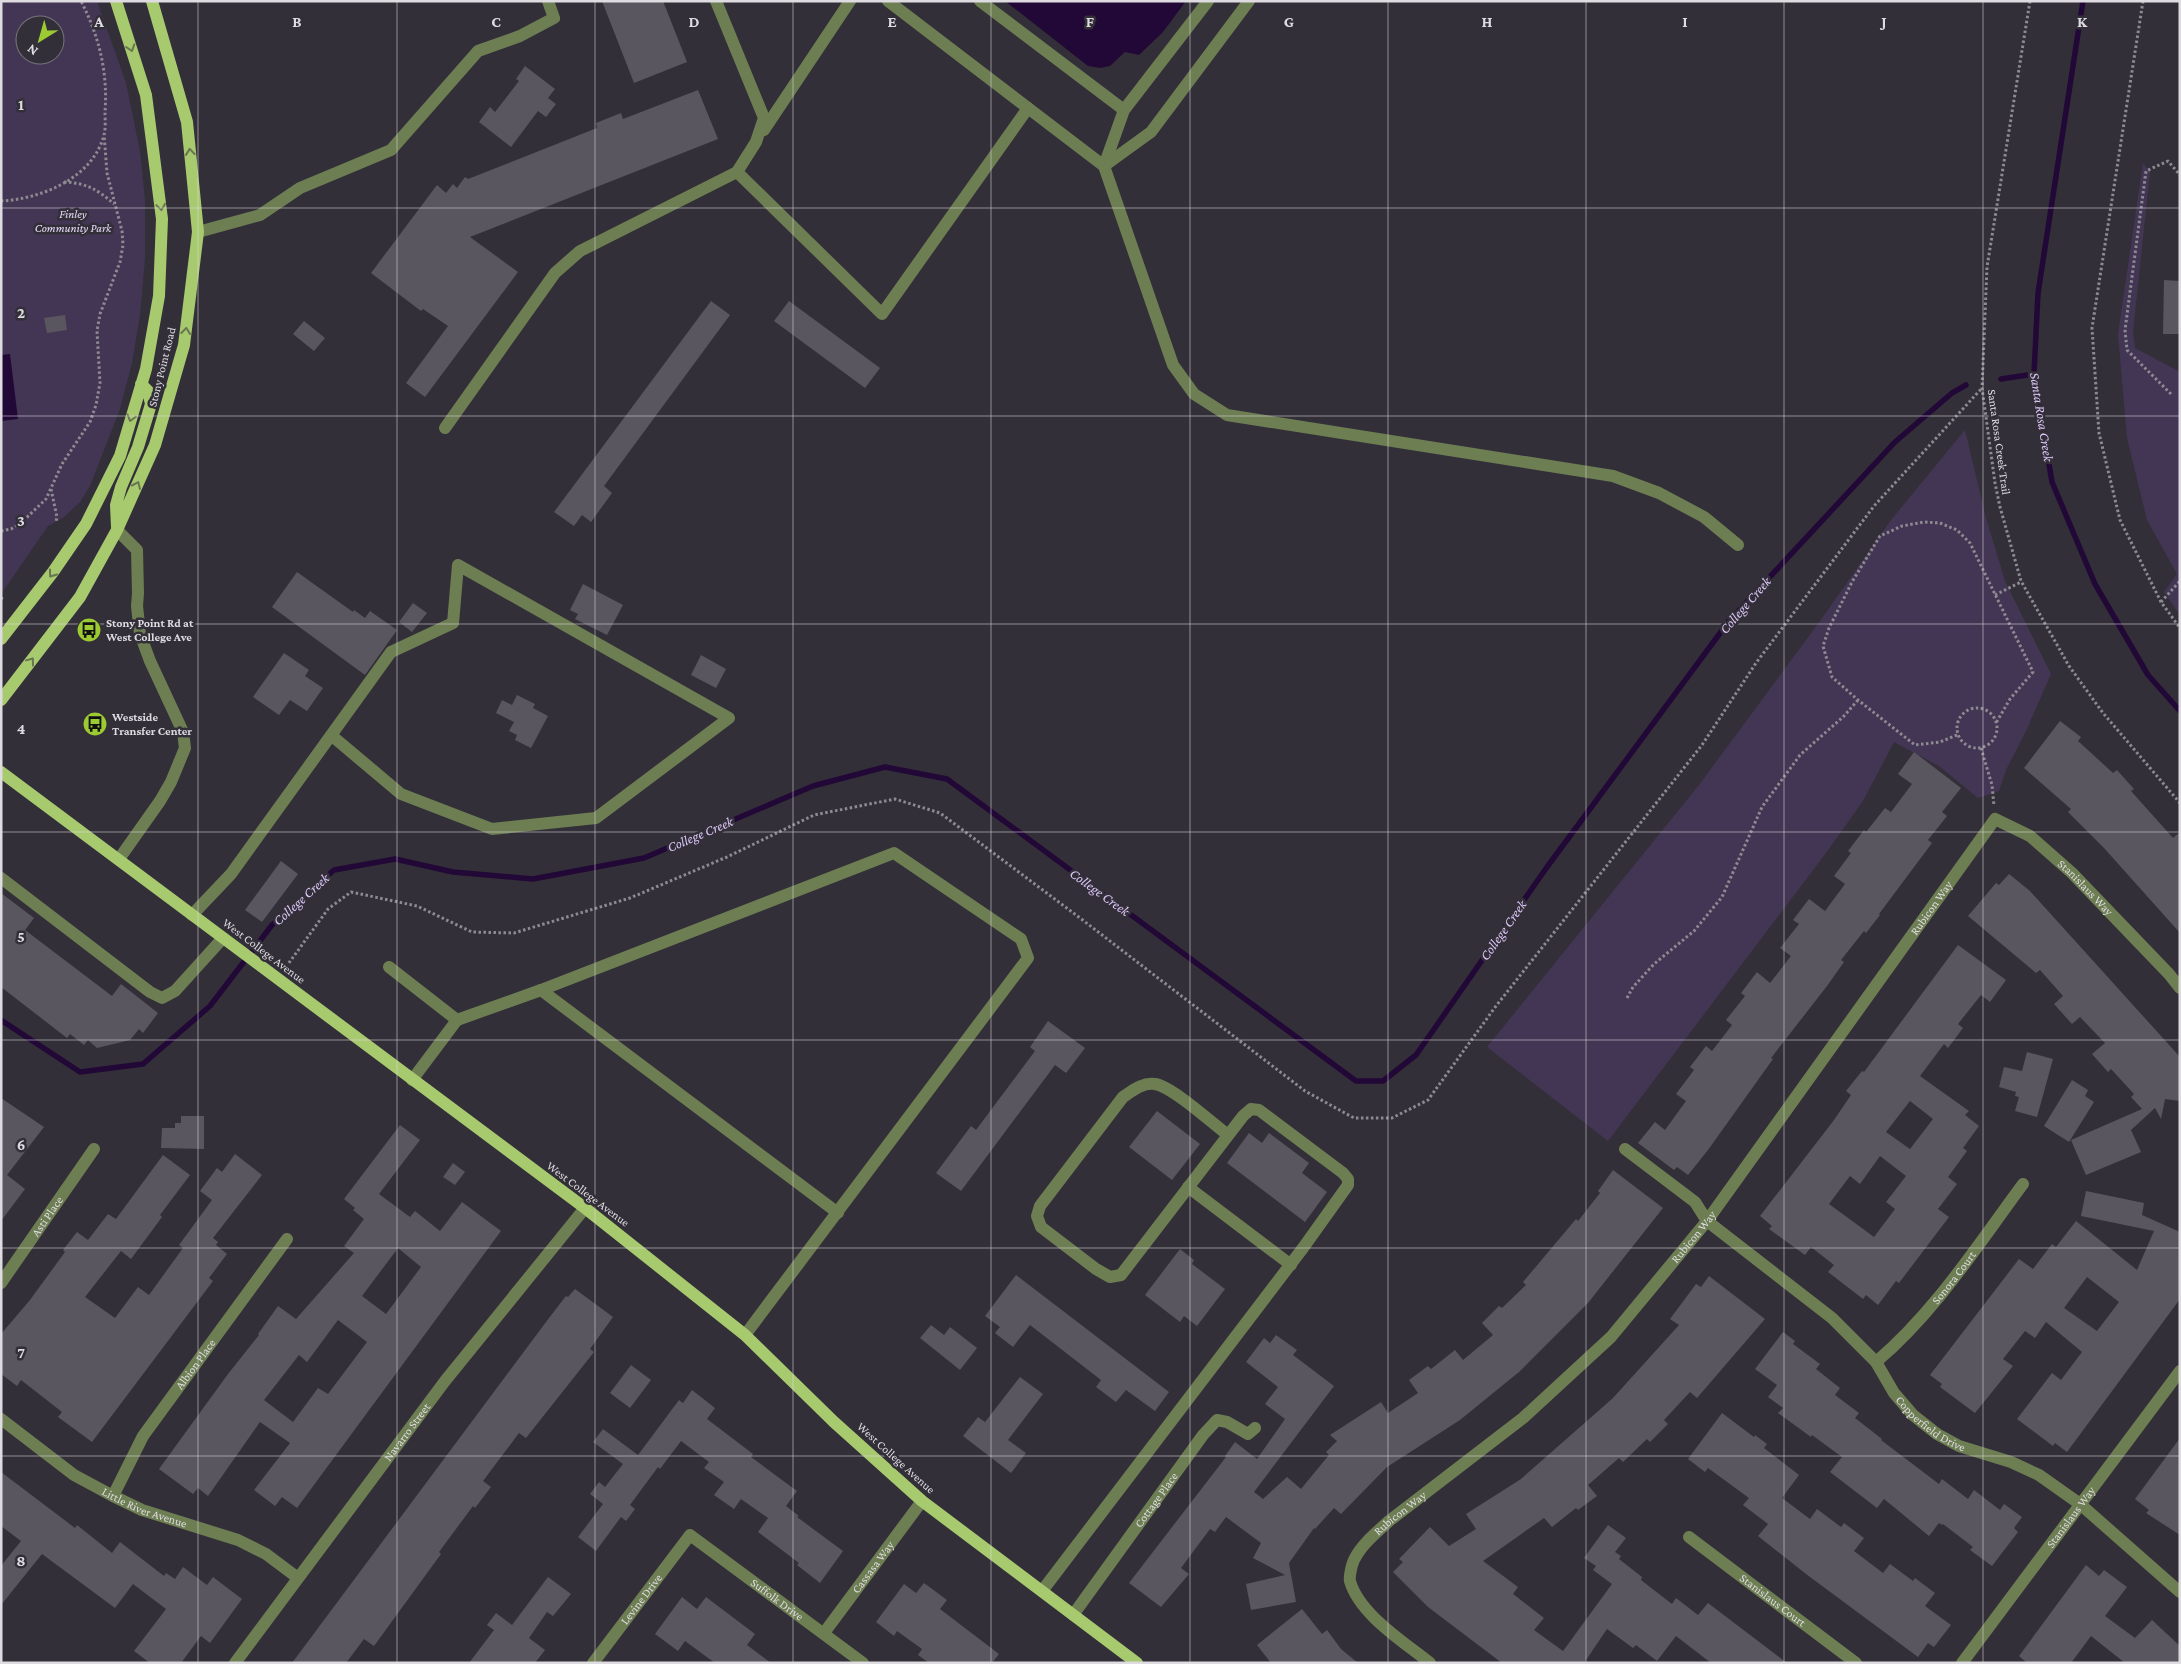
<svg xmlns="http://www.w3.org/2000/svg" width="2181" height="1664" font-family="'Crimson Pro',serif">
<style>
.green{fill:#433654;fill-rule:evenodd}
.water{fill:#220837}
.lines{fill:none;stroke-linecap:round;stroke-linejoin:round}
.stream{stroke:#220837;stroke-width:5.5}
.building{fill:#5a5660;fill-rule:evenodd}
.path{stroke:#8d8a91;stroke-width:3;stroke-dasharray:2.5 2.5;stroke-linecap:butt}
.minor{stroke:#6d7e53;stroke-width:12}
.major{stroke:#a8ca6f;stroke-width:12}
.oneway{stroke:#687551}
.grid{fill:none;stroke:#dedbe1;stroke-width:1;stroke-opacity:0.55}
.labels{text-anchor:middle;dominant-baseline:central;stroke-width:5;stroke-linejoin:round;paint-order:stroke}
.park-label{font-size:12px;font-style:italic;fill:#e8dbfb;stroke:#332f38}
.street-label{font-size:12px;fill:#dedbe1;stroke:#332f38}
.poi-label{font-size:12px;font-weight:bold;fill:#dedbe1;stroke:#332f38;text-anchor:start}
.water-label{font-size:14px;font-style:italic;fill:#dcc7f8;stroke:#332f38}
.grid-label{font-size:16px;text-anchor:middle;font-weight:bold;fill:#dedbe1;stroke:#332f38;stroke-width:5;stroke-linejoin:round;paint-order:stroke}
</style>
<rect width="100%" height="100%" fill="#332f38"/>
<path class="green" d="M1 1H97L126 83 140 151 145 200V258L140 315 132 363 120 409 90 486 80 502 63 518 48 526 1 594ZM25 25H55V55H25Z
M2143 163 2150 172 2133 332 2135 348 2180 372V615L2164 592 2177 574 2147 520 2127 438 2118 334Z
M1965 430 1986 518 2005 581 2051 674 2026 731 2006 770 1999 791 1978 798 1939 766 1894 742 1863 801 1826 853 1608 1141 1487 1047 1699 785 1823 617 1891 520Z"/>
<path class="water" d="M1005 1H1186L1163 32 1139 55 1125 52 1110 66 1100 68 1088 66Z
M10 354 18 419 1 421V355Z"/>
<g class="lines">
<path class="stream" d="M2083 1 2038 293 2034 374 2052 482 2095 584 2148 675 2180 711
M2001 379 2034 374
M1 1020 80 1072 143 1064 210 1006 272 925 334 870 395 859 453 872 533 879 644 858 813 786 885 767 947 779 1356 1081H1383L1416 1055 1547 867 1729 621 1895 442 1952 393 1966 385"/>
</g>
<path class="building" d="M602 1H663L687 62 634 83Z
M525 66 555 89 548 98 556 104 546 117 538 111 511 147 479 122 490 107 495 112 519 81 516 79Z
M698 90 718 139 470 237 518 272 425 397 406 383 448 326 423 309 421 311 371 273 437 185 446 193 453 184 457 188 465 177 468 179 597 128 596 123 621 113 623 119Z
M2164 280 2180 281V334H2163Z
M711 301 730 315 604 486 612 493 591 522 582 515 574 526 554 512Z
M789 301 880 368 865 388 774 321Z
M65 315 67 330 47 333 44 318Z
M304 321 325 338 314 351 293 334Z
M297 572 353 612 354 610 365 618 370 611 397 630 365 675 272 607Z
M583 584 623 605 607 635 575 619 578 614 570 610Z
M413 603 427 613 412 632 399 622Z
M284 653 309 670 305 676 323 688 307 711 290 700 279 715 253 697Z
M701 655 726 669 716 688 691 675Z
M517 695 535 704 533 708 548 716 531 748 515 740 517 735 509 731 514 722 496 713 502 700 512 705Z
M2060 721 2081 737 2078 741 2113 773 2117 770 2134 789 2131 791 2173 838 2180 832V933L2104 848 2068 812 2071 809 2024 768Z
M1914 752 1961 788 1942 812 1947 816 1928 840 1932 843 1879 914 1880 915 1866 933 1864 931 1841 960 1844 962 1827 986 1771 1058 1773 1059 1708 1150 1688 1175 1677 1167 1674 1170 1638 1143 1655 1122 1665 1130 1686 1101 1676 1094 1694 1070 1690 1067 1706 1046 1712 1051 1732 1025 1726 1020 1745 996 1741 993 1757 972 1770 983 1791 956 1780 948 1799 924 1793 920 1809 899 1825 911 1845 884 1834 876 1851 853 1848 851 1864 830 1866 832 1885 808 1891 812 1912 784 1898 774Z
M281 861 298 874 262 922 245 910Z
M2009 874 2030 891 2180 1057V1101L2165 1099 2161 1119 2155 1108 2131 1130 2141 1152 2086 1175 2071 1140 2142 1109 2131 1097 2134 1094 2111 1069 2108 1072 2092 1054 2105 1043 2080 1017 2072 1024 2054 1004 2063 996 2040 970 2036 973 1968 916 1996 883 1999 885Z
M1 893 34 918 25 930 112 996 121 984 158 1013 143 1033 139 1029 130 1040 97 1048 88 1040 84 1045 70 1034 67 1038 1 987Z
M1958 945 2006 980 1990 1002 1981 995 1958 1024 1963 1028 1948 1048 1944 1044 1920 1076 1969 1111 1965 1115 1979 1126 1963 1148 1967 1151 1948 1177 1957 1184 1938 1209 1949 1217 1899 1283 1896 1281 1878 1305 1866 1295 1863 1299 1828 1272 1834 1265 1811 1247 1805 1255 1769 1229 1772 1226 1760 1216 1834 1120 1851 1095 1846 1091 1862 1071 1864 1072ZM1910 1101 1933 1119 1910 1149 1886 1132ZM1880 1156 1906 1176 1886 1202 1895 1209 1874 1237 1829 1204 1850 1176 1860 1184Z
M1048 1021 1085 1048 1066 1073 1055 1065 961 1191 936 1173 971 1126 976 1130 1035 1051 1030 1047Z
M2027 1052 2053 1059 2037 1117 2015 1111 2019 1097 2015 1096 2016 1092 1999 1087 2004 1067 2022 1071Z
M2072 1080 2088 1090 2085 1096 2094 1102 2069 1142 2044 1126Z
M1 1098 44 1127 7 1175 25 1189 1 1221Z
M1157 1111 1200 1144 1172 1180 1129 1147Z
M181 1116H204V1149L161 1148 162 1128H175V1123H181Z
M400 1125 420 1140 379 1194 410 1217 415 1211 440 1231 462 1202 501 1231 297 1508 282 1497 275 1506 254 1490 290 1443 260 1422 208 1496 198 1488 193 1494 159 1469 228 1374 259 1335 258 1334 278 1306 296 1319 354 1253 344 1246 364 1219 353 1210 355 1208 344 1199ZM398 1248 421 1267 386 1314 362 1296ZM338 1320 367 1342 328 1394 318 1388 293 1422 264 1400 299 1355 307 1362Z
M1249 1133 1262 1143 1269 1133 1309 1163 1302 1173 1327 1192 1305 1222 1227 1163Z
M235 1154 262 1175 213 1238 218 1242 216 1245 227 1254 209 1278 213 1281 92 1442 58 1417 62 1412 21 1380 17 1386 1 1374V1334L30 1300 65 1252 63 1250 77 1232 88 1240 108 1214 116 1219 163 1155 190 1175 160 1215 162 1217 131 1259 121 1251 85 1297 115 1318 138 1287 149 1295 183 1248 179 1245 212 1200 200 1191 217 1168 222 1172Z
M453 1163 465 1172 455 1185 443 1177Z
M1613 1170 1663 1208 1588 1303 1519 1372 1460 1420 1387 1467 1341 1514 1334 1508 1315 1529 1314 1528 1289 1563 1296 1602 1251 1610 1246 1584 1285 1575 1253 1558 1261 1543 1226 1517 1215 1532 1210 1529 1181 1568 1189 1574 1161 1607 1129 1583 1226 1457 1225 1456 1235 1442 1257 1459 1285 1419 1265 1404 1278 1387 1246 1362 1264 1338 1270 1343 1276 1335 1297 1350 1293 1355 1334 1386 1254 1492 1263 1499 1287 1477 1301 1489 1329 1455 1326 1452 1337 1441 1330 1435 1381 1402 1388 1413 1418 1393 1409 1380 1428 1366 1431 1369 1455 1350 1463 1360 1493 1335 1482 1323 1499 1306 1502 1308 1526 1285 1523 1282 1576 1219 1578 1221 1600 1193 1598 1191Z
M2086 1191 2144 1203 2142 1215 2180 1232V1299L2067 1452 2055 1443 2053 1446 2017 1419 2052 1373 2061 1380 2082 1352 2046 1322 2035 1338 2025 1331 2003 1359 2013 1366 1975 1413 1940 1387 1942 1384 1930 1375 2019 1259 2033 1269 2052 1244 2056 1247 2076 1221 2137 1270 2154 1231 2081 1216ZM2087 1277 2119 1302 2097 1331 2064 1308Z
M1180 1249 1194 1260 1192 1264 1225 1289 1197 1326 1184 1316 1180 1322 1145 1295Z
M1016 1275 1169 1392 1155 1411 1126 1390 1116 1402 1096 1387 1101 1380 1030 1325 1013 1347 995 1333 1000 1327 985 1316Z
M1709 1276 1765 1319 1697 1398 1690 1392 1664 1420 1668 1424 1650 1442 1647 1439 1623 1462 1619 1458 1588 1485 1597 1496 1578 1510 1576 1508 1552 1527 1544 1518 1483 1561 1518 1587 1513 1594 1544 1618 1534 1630 1563 1651 1612 1584 1593 1570 1596 1566 1584 1558 1608 1525 1626 1538 1615 1552 1621 1556 1619 1559 1642 1577 1641 1580 1672 1604 1676 1598 1698 1615 1708 1603 1787 1663H1711L1676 1636 1657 1661 1636 1645 1633 1648 1607 1629 1584 1663H1502L1428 1607 1393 1572 1403 1562 1399 1559 1430 1527 1449 1546 1476 1529 1466 1514 1521 1479 1613 1398 1679 1325 1670 1319 1696 1284 1701 1287Z
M575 1289 613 1317 590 1349 594 1352 526 1438 519 1433 483 1481 491 1487 475 1508 473 1506 439 1552 441 1554 374 1646 364 1639 346 1663H292L549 1318 566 1296 568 1297Z
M931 1325 944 1335 950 1327 977 1348 960 1370 920 1338Z
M1783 1332 1795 1341 1793 1344 1820 1364 1816 1369 1840 1388 1835 1395 1859 1413 1855 1418 1882 1439 1881 1440 1939 1484 1942 1479 1968 1499 1974 1490 2000 1510 2004 1504 2022 1517 2014 1528 2018 1532 1992 1566 1970 1550 1973 1547 1943 1524 1942 1525 1939 1523 1929 1536 1884 1499 1877 1508 1830 1472 1842 1457 1812 1435 1811 1437 1778 1413 1783 1408 1768 1397 1777 1385 1755 1369Z
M631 1365 651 1380 630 1408 610 1393Z
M1020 1377 1043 1394 1008 1440 1026 1453 1011 1473 963 1436 978 1417 985 1422Z
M692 1390 715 1408 707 1419 753 1454 751 1457 797 1491 786 1506 799 1516 797 1517 843 1551 820 1583 797 1565 799 1563 758 1532 768 1518 741 1499 734 1509 714 1495 724 1482 704 1468 709 1462 681 1441 660 1469 658 1467 630 1505 635 1509 626 1521 621 1517 596 1551 578 1537 603 1504 590 1494 599 1482 605 1487 623 1464 593 1442 603 1429 638 1455 679 1400 683 1403Z
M1722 1413 1754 1437 1755 1435 1767 1444 1764 1448 1799 1475 1782 1498 1810 1519 1817 1509 1841 1527 1844 1523 1864 1538 1854 1551 1883 1573 1890 1564 1913 1581 1915 1578 1935 1593 1925 1606 1951 1625 1934 1647 1928 1643 1918 1657 1806 1574 1758 1536 1768 1524 1743 1505 1749 1498 1708 1468 1705 1472 1688 1459Z
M2180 1438V1535L2146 1513 2149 1510 2135 1499Z
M1 1472 75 1528 77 1525 112 1553 120 1542 164 1576 166 1573 175 1579 183 1567 207 1585 213 1577 242 1599 210 1643 201 1636 181 1663H150L134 1651 166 1609 133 1584 115 1608 42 1554 1 1605V1566L21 1541 1 1526Z
M2086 1565 2099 1576 2104 1570 2127 1587 2105 1616 2135 1638 2152 1620 2180 1646V1663H2125L2091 1636 2071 1663H2027L2019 1656Z
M548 1577 571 1594 553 1616 547 1612 529 1638 545 1650 535 1663H469L494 1630 487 1625 496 1613 512 1625Z
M924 1583 947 1600 940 1609 999 1654 992 1663H929L918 1655 922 1649 897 1631 894 1636 876 1622 904 1584 916 1593Z
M682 1597 697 1609 706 1597 755 1634 747 1645 771 1663H715L685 1641 678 1651 655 1634Z
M1302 1609 1322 1634 1327 1630 1341 1649 1358 1663H1271L1257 1645Z"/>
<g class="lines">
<path class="path" d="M2030 1 1987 267 1982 388 1995 483 2000 507 2021 581 2069 666 2103 713 2180 803
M2143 1 2092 328 2099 433 2120 520 2161 602 2180 628
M64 182C86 183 97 189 114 204
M1 201C41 199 93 178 104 135 106 128 105 119 105 112 108 72 99 36 81 1
M2171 394 2127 350 2125 330 2146 171 2168 161 2180 175
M51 489 57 517 56 522
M1 531 11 529 22 522 46 499 62 464 90 422 96 405 100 383 97 331 100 314 120 262 123 245 122 231 107 173 104 134
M1995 595 2021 582
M1 598 3 599
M2161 602 2180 581
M1957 728a20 20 0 1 1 40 0a20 20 0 1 1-40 0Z
M1957 735 1940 742 1915 745 1858 700 1832 677 1823 646 1829 628 1852 582 1880 536 1902 526 1924 522 1940 523 1957 530 1970 543 2033 672 2010 699 1996 723
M1981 748 1992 785 1994 806
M286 967 328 909 351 892 417 906 472 932 514 933 630 898 727 857 814 815 895 799 940 813 1080 918 1305 1091 1354 1118H1392L1428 1100 1496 1006 1702 745 1756 663 1874 506 1982 388
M1627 998 1633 987 1654 964 1694 931 1722 897 1762 807 1800 755 1843 717 1858 700"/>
<g class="minor">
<path d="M980 1 1124 110"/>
<path d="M1249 1 1151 132 1104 166 1173 365 1194 394 1227 415 1613 476 1659 493 1704 517 1738 545"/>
<path d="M1028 108 1104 166 1124 110 1208 1"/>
<path d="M764 130 850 1"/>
<path d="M737 172 882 314 1028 108 888 1"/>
<path d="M198 232 260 215 300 188 391 150 478 51 520 36 554 18 548 1"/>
<path d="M445 428 555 273 580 251 737 172 756 142 764 118 716 1"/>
<path d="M117 530 137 550 138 593 137 606 140 634 150 661 183 732 185 748 171 782 160 801 119 859"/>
<path d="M1 878 150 992 162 998 175 991 223 938"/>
<path d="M192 915 231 874 391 652 453 623 458 565 729 718 596 818 492 829 401 794 331 735"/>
<path d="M389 967 457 1020"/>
<path d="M541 990 838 1213"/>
<path d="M412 1080 457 1020 541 990 894 853 1021 939 1028 958 745 1335"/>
<path id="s1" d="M1625 1149 1695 1202 1707 1221 1832 1318 1876 1362 1894 1393 1913 1415 1937 1434 1959 1446 2011 1462 2039 1475 2080 1504 2180 1592"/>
<path d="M1188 1187 1291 1265"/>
<path id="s2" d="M1 1283 94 1149"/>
<path id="s3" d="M1876 1362C1935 1312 1977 1246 2023 1184"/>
<path id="s4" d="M1 1419 74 1475 113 1496 142 1510 238 1540 266 1554 298 1578"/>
<path id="s5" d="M113 1496 143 1436 287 1239"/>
<path id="s6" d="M1689 1537 1856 1663"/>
<path d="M1042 1591 1303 1248 1348 1185V1179L1343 1173 1259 1110 1251 1109 1243 1116 1121 1275 1110 1277 1096 1269 1041 1227 1037 1216 1040 1206 1123 1097C1132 1091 1143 1082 1155 1084 1173 1087 1212 1123 1228 1135"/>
<path id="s7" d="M1073 1615 1203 1435 1217 1420 1227 1422 1248 1434 1255 1428"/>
<path id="s8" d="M824 1633 922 1501"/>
<path id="s9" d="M235 1663 445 1381 585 1208"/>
<path id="s10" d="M593 1663 690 1535 863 1663"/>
<path id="s11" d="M1430 1663C1404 1642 1359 1614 1350 1581 1349 1576 1352 1563 1355 1558 1362 1544 1377 1532 1389 1521L1523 1418 1611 1337 1707 1221 1995 819 2030 836 2072 873 2169 974 2180 988"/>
<path id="s12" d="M1962 1663 2180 1371"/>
</g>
<path class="major" d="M117 527 116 505 121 487 138 447 151 404 148 391 141 384
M1 639 53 572 86 524 120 456 146 369 159 296 162 219 146 95 116 1
M1 700 80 597 117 530 155 445 184 345 198 232 187 122 152 1
M1 772 585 1208 745 1335 834 1422 922 1501 1137 1663"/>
</g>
<defs><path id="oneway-chevron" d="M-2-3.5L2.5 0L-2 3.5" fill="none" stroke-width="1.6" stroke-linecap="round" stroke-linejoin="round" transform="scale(1.25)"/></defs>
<g class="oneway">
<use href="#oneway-chevron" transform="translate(131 48) rotate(72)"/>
<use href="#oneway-chevron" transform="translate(190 152) rotate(-96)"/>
<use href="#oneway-chevron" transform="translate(161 207) rotate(82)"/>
<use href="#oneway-chevron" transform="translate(186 331) rotate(-83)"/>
<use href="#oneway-chevron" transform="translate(131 418) rotate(106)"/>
<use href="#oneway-chevron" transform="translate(137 485) rotate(-66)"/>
<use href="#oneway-chevron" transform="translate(52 574) rotate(126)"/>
<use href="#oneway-chevron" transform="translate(31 661) rotate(-53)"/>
</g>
<path class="grid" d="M198 1V1663M397 1V1663M595 1V1663M793 1V1663M991 1V1663M1190 1V1663M1388 1V1663M1586 1V1663M1784 1V1663M1983 1V1663M1 208H2180M1 416H2180M1 624H2180M1 832H2180M1 1040H2180M1 1248H2180M1 1456H2180"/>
<defs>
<symbol id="bus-disc" viewBox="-11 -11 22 22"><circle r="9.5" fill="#9cca32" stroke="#332f38"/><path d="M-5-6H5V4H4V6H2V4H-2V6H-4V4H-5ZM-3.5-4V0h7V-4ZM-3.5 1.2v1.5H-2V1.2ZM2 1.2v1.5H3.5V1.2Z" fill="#111"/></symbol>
</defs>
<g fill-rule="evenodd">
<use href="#bus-disc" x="75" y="616" width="28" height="28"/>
<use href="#bus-disc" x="81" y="710" width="28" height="28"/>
</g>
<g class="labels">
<g class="park-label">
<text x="73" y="214">Finley<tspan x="73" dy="14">Community Park</tspan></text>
</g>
<g class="street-label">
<text transform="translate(162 367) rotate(-76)">Stony Point Road</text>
<text transform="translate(1999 442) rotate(82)">Santa Rosa Creek Trail</text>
<text stroke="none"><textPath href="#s11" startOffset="1239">Stanislaus Way</textPath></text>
<text stroke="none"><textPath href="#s11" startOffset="1015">Rubicon Way</textPath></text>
<text transform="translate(264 951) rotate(37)">West College Avenue</text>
<text transform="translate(588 1194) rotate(37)">West College Avenue</text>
<text stroke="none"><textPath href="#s2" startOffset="81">Asti Place</textPath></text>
<text stroke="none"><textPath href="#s11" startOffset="609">Rubicon Way</textPath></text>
<text stroke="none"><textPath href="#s3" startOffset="115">Sonora Court</textPath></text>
<text stroke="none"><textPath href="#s5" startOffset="156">Albion Place</textPath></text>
<text stroke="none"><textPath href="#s1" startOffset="415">Copperfield Drive</textPath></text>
<text stroke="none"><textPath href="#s9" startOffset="288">Navarro Street</textPath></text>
<text transform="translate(896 1458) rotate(42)">West College Avenue</text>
<text stroke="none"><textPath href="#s7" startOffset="142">Cottage Place</textPath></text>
<text stroke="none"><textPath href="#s4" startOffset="170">Little River Avenue</textPath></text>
<text stroke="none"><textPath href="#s11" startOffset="204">Rubicon Way</textPath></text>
<text stroke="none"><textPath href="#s12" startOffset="182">Stanislaus Way</textPath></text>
<text stroke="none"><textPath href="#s8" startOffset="82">Cassasa Way</textPath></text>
<text stroke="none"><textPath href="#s10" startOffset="80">Levine Drive</textPath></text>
<text stroke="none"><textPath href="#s10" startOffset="269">Suffolk Drive</textPath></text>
<text stroke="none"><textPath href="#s6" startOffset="105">Stanislaus Court</textPath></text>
</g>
<g class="poi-label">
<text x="106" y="623">Stony Point Rd at<tspan x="106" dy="14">West College Ave</tspan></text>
<text x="112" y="717">Westside<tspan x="112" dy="14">Transfer Center</tspan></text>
</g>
<g class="water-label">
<text transform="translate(2042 417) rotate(81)">Santa Rosa Creek</text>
<text transform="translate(1745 605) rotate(-49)">College Creek</text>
<text transform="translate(700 834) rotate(-23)">College Creek</text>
<text transform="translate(1100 892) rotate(36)">College Creek</text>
<text transform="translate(301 899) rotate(-42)">College Creek</text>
<text transform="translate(1503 930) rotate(-55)">College Creek</text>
</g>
</g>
<g class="grid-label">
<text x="99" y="27">A</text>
<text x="297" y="27">B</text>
<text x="496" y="27">C</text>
<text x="694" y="27">D</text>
<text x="892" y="27">E</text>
<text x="1090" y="27">F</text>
<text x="1289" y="27">G</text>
<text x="1487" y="27">H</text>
<text x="1685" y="27">I</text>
<text x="1884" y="27">J</text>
<text x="2082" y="27">K</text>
<text x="21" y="110">1</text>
<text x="21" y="318">2</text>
<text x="21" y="526">3</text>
<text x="21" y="734">4</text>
<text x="21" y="942">5</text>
<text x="21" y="1150">6</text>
<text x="21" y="1358">7</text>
<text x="21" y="1566">8</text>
</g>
<rect width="2181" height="1664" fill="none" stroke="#dedbe1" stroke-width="5"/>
<g transform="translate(40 40) rotate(217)"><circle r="24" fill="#332f38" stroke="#77747c"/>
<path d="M0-4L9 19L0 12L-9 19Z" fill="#9cca32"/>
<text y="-8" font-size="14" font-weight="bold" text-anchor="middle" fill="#dedbe1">N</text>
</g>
</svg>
